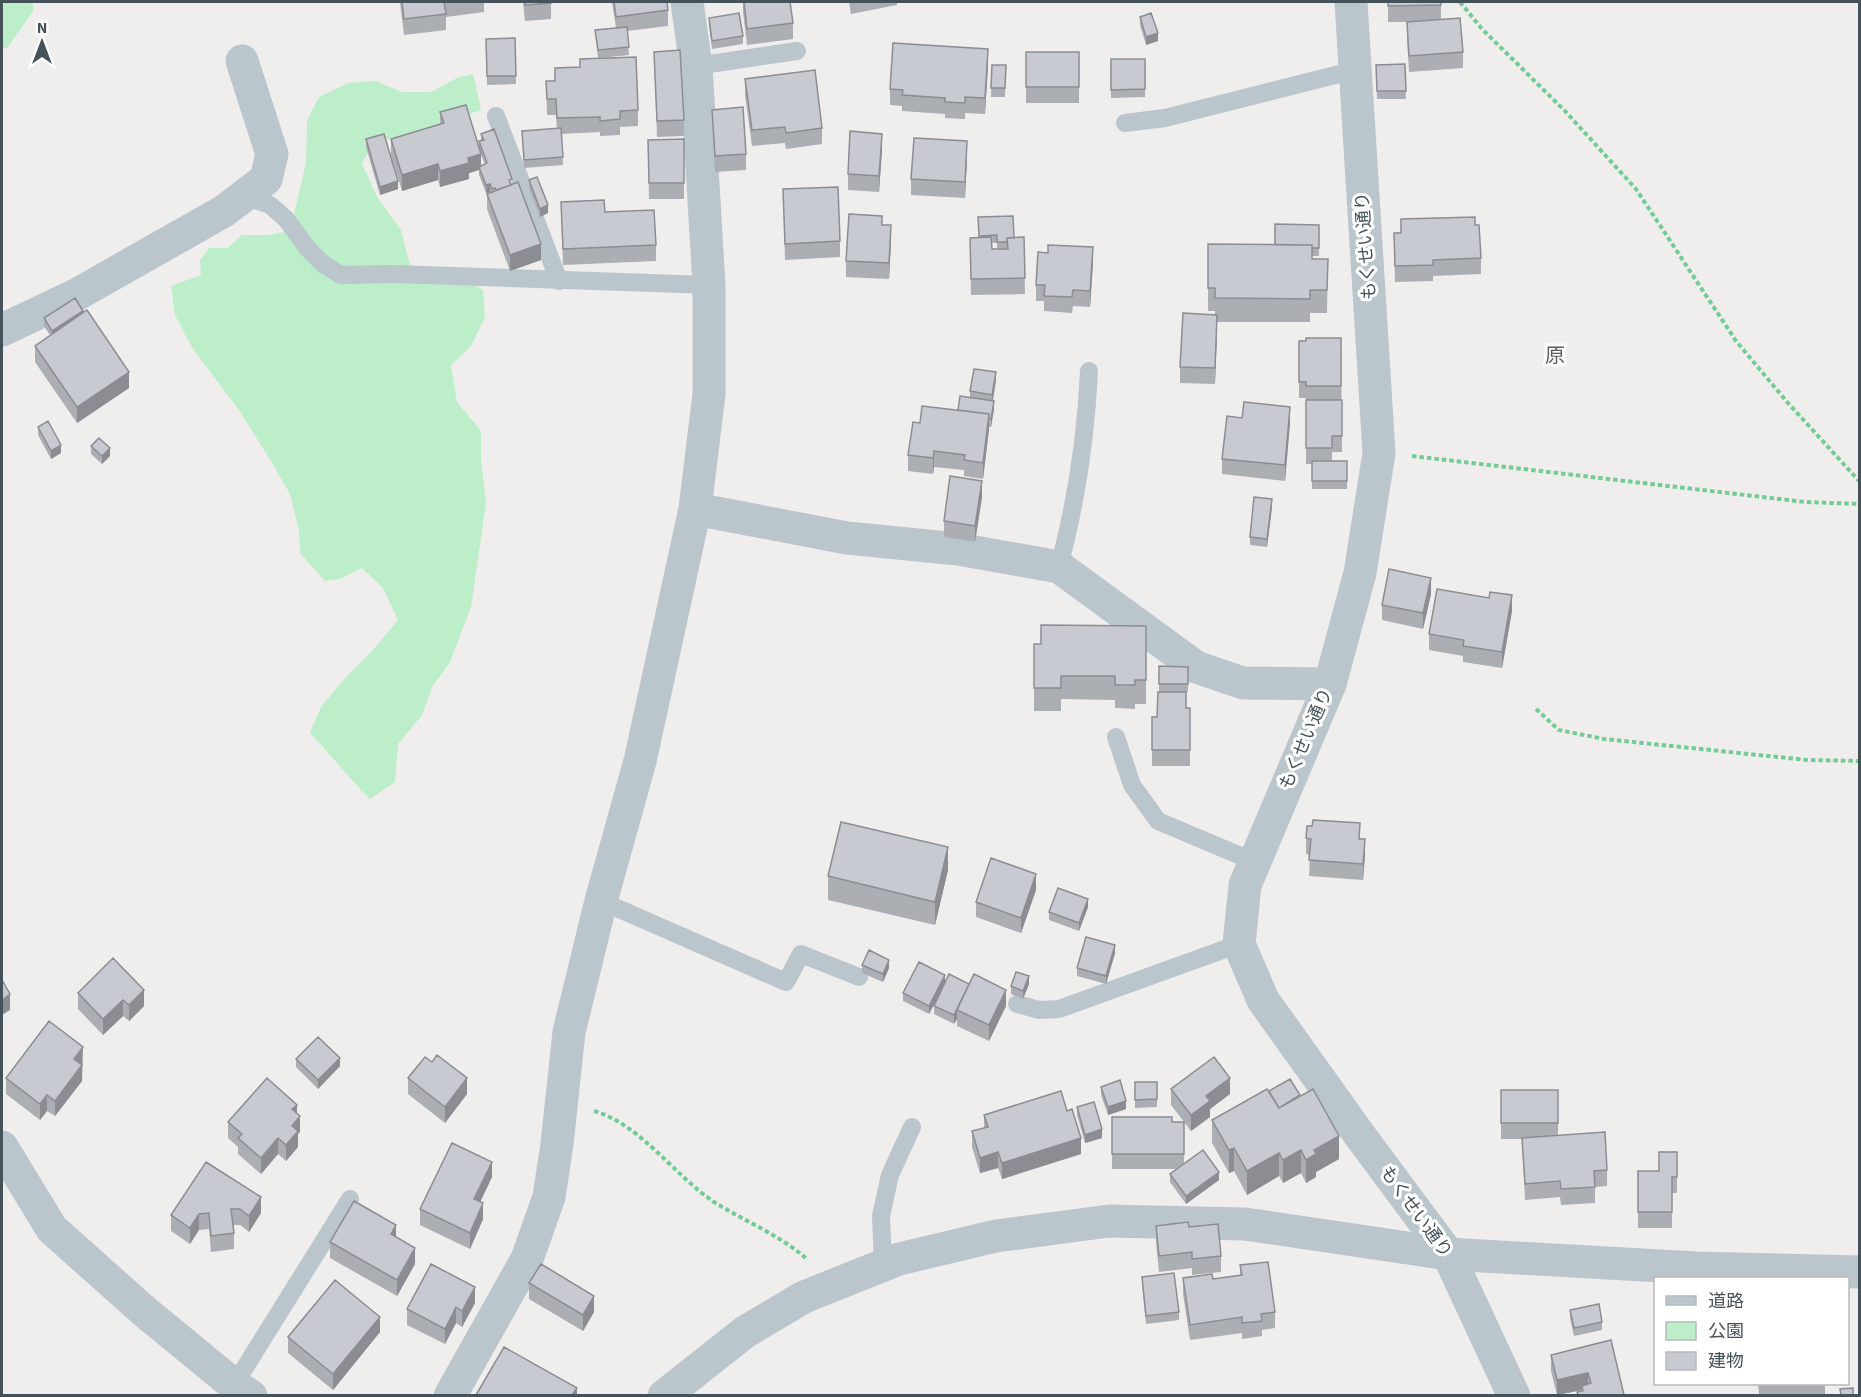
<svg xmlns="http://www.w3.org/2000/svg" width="1861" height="1397" font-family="'Source Sans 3','Noto Sans JP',sans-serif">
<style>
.green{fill:#bbeec9}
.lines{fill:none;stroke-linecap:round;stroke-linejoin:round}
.path{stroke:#73cb96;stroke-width:4;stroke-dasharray:4.5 3;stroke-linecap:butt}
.service{stroke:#bbc6cc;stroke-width:18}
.minor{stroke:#bbc6cc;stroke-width:33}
.tertiary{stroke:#bbc6cc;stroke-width:33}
.wall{fill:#abaeb3;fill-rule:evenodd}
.shaded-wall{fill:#8b8d92}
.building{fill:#c7cad0;stroke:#8b8d92;stroke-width:1.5}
.labels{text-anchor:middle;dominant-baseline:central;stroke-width:6;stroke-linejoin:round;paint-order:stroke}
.street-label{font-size:18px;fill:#45525a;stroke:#fff}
.neighbourhood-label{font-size:20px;fill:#5a5e62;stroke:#fff}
</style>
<rect width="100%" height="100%" fill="#f0eded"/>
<path class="green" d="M2 2H33V11L8 47 2 49Z
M473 74 481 110 411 134 374 142 362 163 377 197 401 230 410 265 451 270 483 290 485 317 471 346 451 365 457 402 481 431V460L486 503 471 607 450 662 432 687 422 715 398 744 395 782 370 799C349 778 331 755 310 733L321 707 348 675 373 650 398 620 383 588 362 568 340 579 325 581 300 553 299 530 290 494 271 461 239 410 193 349 175 315 171 286 201 275 200 260 209 248H228L242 235H269L290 231 306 163 307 121 319 97 348 83 376 81 401 92H431L457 78Z"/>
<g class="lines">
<path class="path" d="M1460 2 1482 29 1565 111 1636 189 1736 341 1788 403 1860 482
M1412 456 1805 502 1860 504
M1536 709 1559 730 1604 739 1807 760 1860 761
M594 1111C640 1124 675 1176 714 1202 746 1222 780 1235 808 1260"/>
<path class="service" d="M696 66 797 51
M496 116 559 281
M1125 123 1165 118 1355 70
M244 196 270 205 286 219 308 249 323 264 341 275 396 274 709 285
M1059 567C1076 503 1086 438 1089 371
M1116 737 1132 785 1158 821 1255 862
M601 901 786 982 801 954 859 977
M1017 1004 1039 1010 1059 1009 1239 944
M883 1265 881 1216 890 1175 912 1127
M234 1385 350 1199"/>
<path class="minor" d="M2 330 76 295 224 211 266 179 272 154 242 61
M695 509 847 538 958 549 1059 567 1196 667 1243 683 1330 684
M2 1147 52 1229 144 1311 234 1385 251 1396
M1448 1254 1514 1396
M450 1396 527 1259 549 1197 557 1144 569 1032 601 901 640 761 695 509 709 394V285L696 66 687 2
M664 1396 745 1332 804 1297 899 1259 996 1236 1109 1221 1245 1224 1448 1254 1696 1268 1860 1272"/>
<path class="tertiary" d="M1351 2 1379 453 1360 573 1330 684 1245 885 1239 944 1263 1000 1361 1137 1448 1254"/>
</g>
<path class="wall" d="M400 2H484V12L446 17V30L404 35Z
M523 2H551V19L525 21Z
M612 2H667L668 10V26L627 31 629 55 599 58 638 110V126L620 127V135L600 136V132L561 134 563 165 524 168 522 131 557 129 556 115H547L546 81H555V68L580 67 598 58 595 30 616 28Z
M743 2H790L793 23V39L747 45 743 12Z
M849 2H897V5L851 14Z
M1388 2H1441V20L1463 52V68L1409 72 1407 38V22H1419H1388Z
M1140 17 1158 41 1146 45 1140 25Z
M709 18 743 36V44L712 49 709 26Z
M515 38 516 84 487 85 486 39Z
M654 52 684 120V136L657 137Z
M1026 52H1079V103H1026Z
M1111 59H1145V97L1111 98Z
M1405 64 1406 99H1377L1376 65Z
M988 65 985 114 965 113V119L945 118V114L902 111V106L890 105V89Z
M992 65H1006L1005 97H991Z
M745 79 822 128V144L786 149 785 143 752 146 745 95Z
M712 110 746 154V170L715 172Z
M440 112 479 147V141H481V134L512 184 541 260 510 271 487 209V194L490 192 486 193 479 175V170L469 173V179L440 187 438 180 402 191 391 155V139L440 124ZM481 155 485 164 481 166Z
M366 139 398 189 380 195 366 147Z
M684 139V199H649L648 140Z
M882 150 879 192 848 190V174Z
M967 157 965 198 911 195V179Z
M529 180 548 213 540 217 529 188Z
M783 189 840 241V257L785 260Z
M561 202 605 212 656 245V261L563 265Z
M978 217 1014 238 1024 237 1025 294 971 295 970 238H979ZM992 243H997V249H992Z
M882 225 891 241 889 279 846 277V261Z
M1319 225V256H1312V259H1328L1327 313H1310V322H1217L1215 384 1180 383V367L1215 315V311H1208V244L1275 245Z
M1475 225 1481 258V274L1433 276V281L1395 282 1394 233Z
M1093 263 1090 307 1073 306 1072 313 1044 311V301H1036V285Z
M83 313 129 388 77 423 35 362V346L50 335 44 326V318Z
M1341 338 1342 452H1332V461H1347V489H1312V464H1306V398H1299V341Z
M996 380 993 401 994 409 991 427H989L983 479 964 476V470L934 467 933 474 908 471V455L920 423 958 410 970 397V391Z
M1290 423 1285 481 1222 474V459Z
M38 427 61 453 51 459 38 435Z
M91 446 110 456 102 464 91 454Z
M982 497 975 542 944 537V521Z
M1272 507 1267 547 1250 545V537Z
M1431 594 1423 629 1382 620V605Z
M1489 598 1512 611 1502 668 1463 662V656L1429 650V634Z
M1146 626V704H1135V709L1115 708V700L1061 699V711H1034V644H1041Z
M1159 666 1188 667V692H1159Z
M1186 708H1190V766H1152V717H1157Z
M1306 838 1360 839 1365 855 1363 880 1309 876 1310 855 1306 854Z
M948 870 935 925 828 900V876Z
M1036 890 1021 933 976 917V902Z
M1088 907 1079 931 1049 920V912Z
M1115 953 1106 984 1077 976V968Z
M113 958 144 1006 129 1021 123 1016 103 1035 78 1009V993Z
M862 965 889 968 883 982 862 973Z
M945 982 1006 1006 989 1041 957 1026V1019L954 1024 934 1014V1006L940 993 929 1014 903 1001V993Z
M1029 984 1023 999 1011 994V986Z
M296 1059 340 1066 318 1089 296 1067Z
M83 1063 82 1065V1081L55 1116 47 1111 40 1120 6 1094V1078Z
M408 1078 467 1094 445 1123 408 1094Z
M1135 1082H1157V1107L1135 1108Z
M1101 1087 1126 1109 1108 1115 1101 1095Z
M1171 1089 1230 1094 1210 1109V1117L1191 1131 1171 1105Z
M1501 1090H1558V1135L1607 1170V1186L1595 1187V1203L1561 1205 1560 1197 1525 1200 1522 1139H1501Z
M1269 1091 1339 1159 1316 1172V1177L1306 1183 1301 1173 1283 1183 1279 1176 1247 1195 1234 1171 1229 1173 1212 1143V1120Z
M1077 1107 1102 1138 1085 1143 1077 1115Z
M297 1113 300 1132 298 1134V1147L286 1161 278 1154 261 1174 238 1154V1147L228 1138V1122Z
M984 1115 1081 1154 1002 1179 998 1168 980 1173 972 1147V1131L984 1128Z
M1112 1117 1172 1122H1184V1164L1219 1180 1186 1204 1170 1182V1174L1177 1169H1112Z
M1677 1152V1193H1672V1228H1638V1171H1659Z
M206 1162 261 1213 249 1232 240 1225H233L234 1233V1249L211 1252 209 1229 199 1230 190 1244 171 1231V1215Z
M492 1177 480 1202 483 1219 470 1249 420 1225V1209Z
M1156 1226 1189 1227 1221 1256V1272L1192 1275V1268L1159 1272 1156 1242Z
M396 1237 415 1264 397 1296 330 1258V1242Z
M1240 1265 1275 1312V1328L1262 1330V1336L1242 1339V1333L1190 1340 1183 1294V1278L1213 1279 1240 1275Z
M1142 1277 1179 1312V1320L1146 1324 1142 1285Z
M529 1283 594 1312 583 1331 529 1299Z
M475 1303 462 1327 456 1323 445 1344 407 1325V1309Z
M1570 1310 1602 1322V1330L1574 1336 1570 1318Z
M380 1332 333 1390 288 1353V1337Z
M1611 1340 1624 1395H1577V1392L1582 1390 1557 1395 1551 1371V1355Z
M1758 1383H1825V1395H1759Z"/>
<path class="shaded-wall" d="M1158 33V41L1146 45V37Z
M988 49V65L985 114V98Z
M882 134V150L879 192V176Z
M967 141V157L965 198V182Z
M481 154V170L479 167V170L469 173V179L440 187V171L468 158Z
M438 164V180L402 191V175Z
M398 181V189L380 195V187Z
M490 184V192L486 193V185Z
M548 205V213L540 217V209Z
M891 225V241L889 279V263Z
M541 244V260L510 271V255Z
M1093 247V263L1090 307V291Z
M83 311V319L52 339V331Z
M1217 315V331L1215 384V368Z
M129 372V388L77 423V407Z
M996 372V380L992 403V395Z
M994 401V409L991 427V419Z
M1290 407V423L1285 481V465Z
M989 414V430L983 479V463Z
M61 445V453L51 459V451Z
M110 448V456L102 464V456Z
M934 451V467L933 474V458Z
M982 481V497L975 542V526Z
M1272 499V507L1267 547V539Z
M1431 578V594L1423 629V613Z
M1512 595V611L1502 668V652Z
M1365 839V855L1363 880V864Z
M948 847V870L935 925V902Z
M1036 874V890L1021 933V918Z
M1088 899V907L1079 931V923Z
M1115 945V953L1106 984V976Z
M889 960V968L883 982V974Z
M945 975V983L929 1014V1006Z
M1029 976V984L1023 999V991Z
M144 990V1006L129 1021V1005Z
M1006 990V1006L989 1041V1025Z
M10 994V1010L2 1015V1000Z
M123 1000V1016L103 1035V1019Z
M957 1011V1019L954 1024V1015Z
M83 1047 82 1081 55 1116V1101L74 1059Z
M340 1058V1066L318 1089V1080Z
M467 1078V1094L445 1123V1107Z
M1230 1078V1094L1210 1109V1117L1191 1131V1115L1206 1096Z
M47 1095V1111L40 1120V1104Z
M1126 1101V1109L1108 1115V1107Z
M297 1105V1119L300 1116V1132L298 1134V1147L286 1161V1145L292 1109Z
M1102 1129V1138L1085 1143V1135Z
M1339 1136V1159L1316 1172V1177L1306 1183V1160L1314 1150Z
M278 1138V1154L261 1174V1158Z
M1081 1138V1154L1002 1179V1163Z
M1234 1148V1171L1229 1173V1150Z
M1301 1150V1173L1283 1183V1160Z
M998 1152V1168L980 1173V1158Z
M1279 1153V1176L1247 1195V1171Z
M492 1162V1177L474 1215V1199Z
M1219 1172V1180L1186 1204V1196Z
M261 1197V1213L249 1232V1216Z
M483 1203V1219L470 1249V1233Z
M199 1214V1230L190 1244V1228Z
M396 1225V1241L391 1234Z
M415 1248V1264L397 1296V1280Z
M475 1287V1303L462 1327V1311Z
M594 1296V1312L583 1331V1315Z
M456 1307V1323L445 1344V1329Z
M380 1317V1332L333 1390V1374Z
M1588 1373V1389L1582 1386V1390L1557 1395V1380Z
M577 1388V1395H572Z"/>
<path class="building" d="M402 2H444L446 14 404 19Z
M525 2H551V3L525 5Z
M614 2H667L668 10 616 17Z
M744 2H790L793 23 747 29Z
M1388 2H1441V5L1388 6Z
M739 13 743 36 712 41 709 18Z
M1151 13 1158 33 1146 37 1140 17Z
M1460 18 1463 52 1409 56 1407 22Z
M627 27 629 47 598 50 595 30Z
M515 38 516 76H487L486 39Z
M893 43 988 49 985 98 965 97V103L945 102V98L902 95 903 90 890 89Z
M680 50 684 120 657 121 654 52Z
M1026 52H1079V87H1026Z
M636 57 638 110 620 111V119L600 121V117L557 118 556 99H547L546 81H555V68L580 67V59Z
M1111 59H1145V89L1111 90Z
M1405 64 1406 91H1377L1376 65Z
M992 65H1006L1005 88H991Z
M815 70 822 128 786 133 785 127 752 130 745 79Z
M466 105 481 154 468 158 469 163 440 171 438 164 402 175 391 139 444 123 440 112Z
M743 107 746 154 715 156 712 110Z
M561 128 563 157 524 160 522 131Z
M494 129 512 179 509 180 511 185 496 190 495 188 492 189 490 184 486 185 479 167 487 163 479 141 484 140 481 134Z
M850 131 882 134 879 176 848 174Z
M384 134 398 181 380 187 366 139Z
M914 138 967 141 965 182 911 179Z
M684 139V183H649L648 140Z
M537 177 548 205 540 209 529 180Z
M518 182 541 244 510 255 487 194Z
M838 187 840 241 785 244 783 189Z
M604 200 605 212 654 210 656 245 563 249 561 202Z
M849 214 882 216V225H891L889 263 846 261Z
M1013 216 1014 238H1007V242H997V235L979 236 978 217Z
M1475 217V225H1479L1481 258 1433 260V265L1395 266 1394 233H1401V219Z
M1275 224 1319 225V248H1312V245H1275Z
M991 237 992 249H1008L1007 238 1024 237 1025 278 971 279 970 238Z
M1208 244 1312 245V259H1328L1327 290H1310V299L1215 298V288H1208Z
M1048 245 1093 247 1090 291 1073 290 1072 297 1044 296 1045 285H1036L1038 252 1048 253Z
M75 298 83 311 52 331 44 318Z
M87 310 129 372 77 407 35 346Z
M1183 313 1217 315 1215 368 1180 367Z
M1306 338H1341V386H1306V382H1299V341H1306Z
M974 369 996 372 992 395 970 391Z
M960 396 994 401 991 419H989V414L958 410Z
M1306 400H1342V436H1332V448H1306Z
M1244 402 1290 407 1285 465 1222 459 1227 416 1242 418Z
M922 406 989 414 983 463 964 460 965 455 934 451 933 458 908 455 913 422 920 423Z
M48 421 61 445 51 451 38 427Z
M99 438 110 448 102 456 91 446Z
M1312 461H1347V481H1312Z
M950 476 982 481 975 526 944 521Z
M1254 497 1272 499 1267 539 1250 537Z
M1389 569 1431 578 1423 613 1382 605Z
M1437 589 1489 598 1490 592 1512 595 1502 652 1463 646 1464 640 1429 634Z
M1041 625 1146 626V680H1135V685H1115V676H1061V688H1034V644H1041Z
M1159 666 1188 667V684H1159Z
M1158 692H1186V708H1190V750H1152V717H1157Z
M1313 820 1360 823 1359 839H1365L1363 864 1309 860 1311 839 1306 838 1307 826H1312Z
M841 822 948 847 935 902 828 876Z
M991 858 1036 874 1021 918 976 902Z
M1058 888 1088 899 1079 923 1049 912Z
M1086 937 1115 945 1106 976 1077 968Z
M869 950 889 960 883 974 862 965Z
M113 958 144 990 129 1005 123 1000 103 1019 78 993Z
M919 962 945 975 929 1006 903 993Z
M1016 972 1029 976 1023 991 1011 986Z
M949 974 969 984 954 1015 934 1006Z
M974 974 1006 990 989 1025 957 1010Z
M2 980 10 994 2 1000Z
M49 1021 83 1047 74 1059 82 1065 55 1101 47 1095 40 1104 6 1078Z
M318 1037 340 1058 318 1080 296 1059Z
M437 1055 467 1078 445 1107 408 1078 425 1057 432 1062Z
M1214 1057 1230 1078 1206 1096 1210 1101 1191 1115 1171 1089Z
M267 1078 297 1105 292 1109 300 1116 292 1126 298 1131 286 1145 278 1138 261 1158 238 1138 242 1134 228 1122Z
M1290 1079 1300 1095 1279 1108 1269 1091Z
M1120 1080 1126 1101 1108 1107 1101 1087Z
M1135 1082H1157V1099L1135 1100Z
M1267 1089 1279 1108 1313 1089 1339 1136 1314 1150 1316 1154 1306 1160 1301 1150 1283 1160 1279 1153 1247 1171 1234 1148 1229 1150 1212 1120Z
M1501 1090H1558V1123H1501Z
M1061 1091 1067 1111 1072 1109 1081 1138 1002 1163 998 1152 980 1158 972 1131 988 1127 984 1115Z
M1094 1102 1102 1129 1085 1135 1077 1107Z
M1112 1117H1172V1122H1184V1154H1112Z
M1605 1132 1607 1170 1594 1171 1595 1187 1561 1189 1560 1181 1525 1184 1522 1138Z
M452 1143 492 1162 474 1199 483 1203 470 1233 420 1209Z
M1203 1150 1219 1172 1186 1196 1170 1174Z
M1659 1152H1677V1177H1672V1212H1638V1171H1659Z
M206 1162 261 1197 249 1216 240 1209H231L234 1233 211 1236 209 1213 199 1214 190 1228 171 1215Z
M354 1201 396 1225 391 1234 415 1248 397 1280 330 1242Z
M1188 1222 1189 1227 1218 1224 1221 1256 1192 1259V1252L1159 1256 1156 1226Z
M1268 1262 1275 1312 1261 1314 1262 1321 1242 1323V1317L1190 1325 1183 1278 1212 1274 1213 1279 1242 1275 1240 1265Z
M431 1264 475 1287 462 1311 456 1307 445 1329 407 1309Z
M541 1264 594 1296 583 1315 529 1283Z
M1174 1273 1179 1312 1146 1316 1142 1277Z
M335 1280 380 1317 333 1374 288 1337Z
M1599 1304 1602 1322 1574 1328 1570 1310Z
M1611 1340 1624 1395H1578L1577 1392 1583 1391 1582 1386 1591 1383 1588 1373 1557 1380 1551 1355Z
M504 1347 577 1388 572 1395H476Z
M1853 1388V1395H1841L1840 1389Z"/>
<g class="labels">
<g class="street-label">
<text transform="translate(1366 246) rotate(-94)">もくせい通り</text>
<text transform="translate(1306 739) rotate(-67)">もくせい通り</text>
<text transform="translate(1416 1212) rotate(54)">もくせい通り</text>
</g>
<g class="neighbourhood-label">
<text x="1555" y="356">原</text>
</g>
</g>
<rect width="1861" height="1397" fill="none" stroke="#45525a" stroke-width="6"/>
<rect x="1654" y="1277" width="195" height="108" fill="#ffffff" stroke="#b5babd" stroke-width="1.5"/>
<rect x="1666" y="1296" width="30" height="9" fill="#bbc6cc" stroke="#b5babd" stroke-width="1.5"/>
<text x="1708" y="1307" font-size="18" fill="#45525a">道路</text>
<rect x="1666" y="1322" width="30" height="18" fill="#bbeec9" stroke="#b5babd" stroke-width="1.5"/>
<text x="1708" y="1337" font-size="18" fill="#45525a">公園</text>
<rect x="1666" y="1352" width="30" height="18" fill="#c7cad0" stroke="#b5babd" stroke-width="1.5"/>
<text x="1708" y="1367" font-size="18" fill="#45525a">建物</text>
<g transform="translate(42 42)" stroke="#ffffff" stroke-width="4.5" paint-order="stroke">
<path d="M0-4.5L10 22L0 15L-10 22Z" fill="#45525a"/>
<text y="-9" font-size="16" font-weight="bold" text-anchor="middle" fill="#45525a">N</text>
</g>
</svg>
